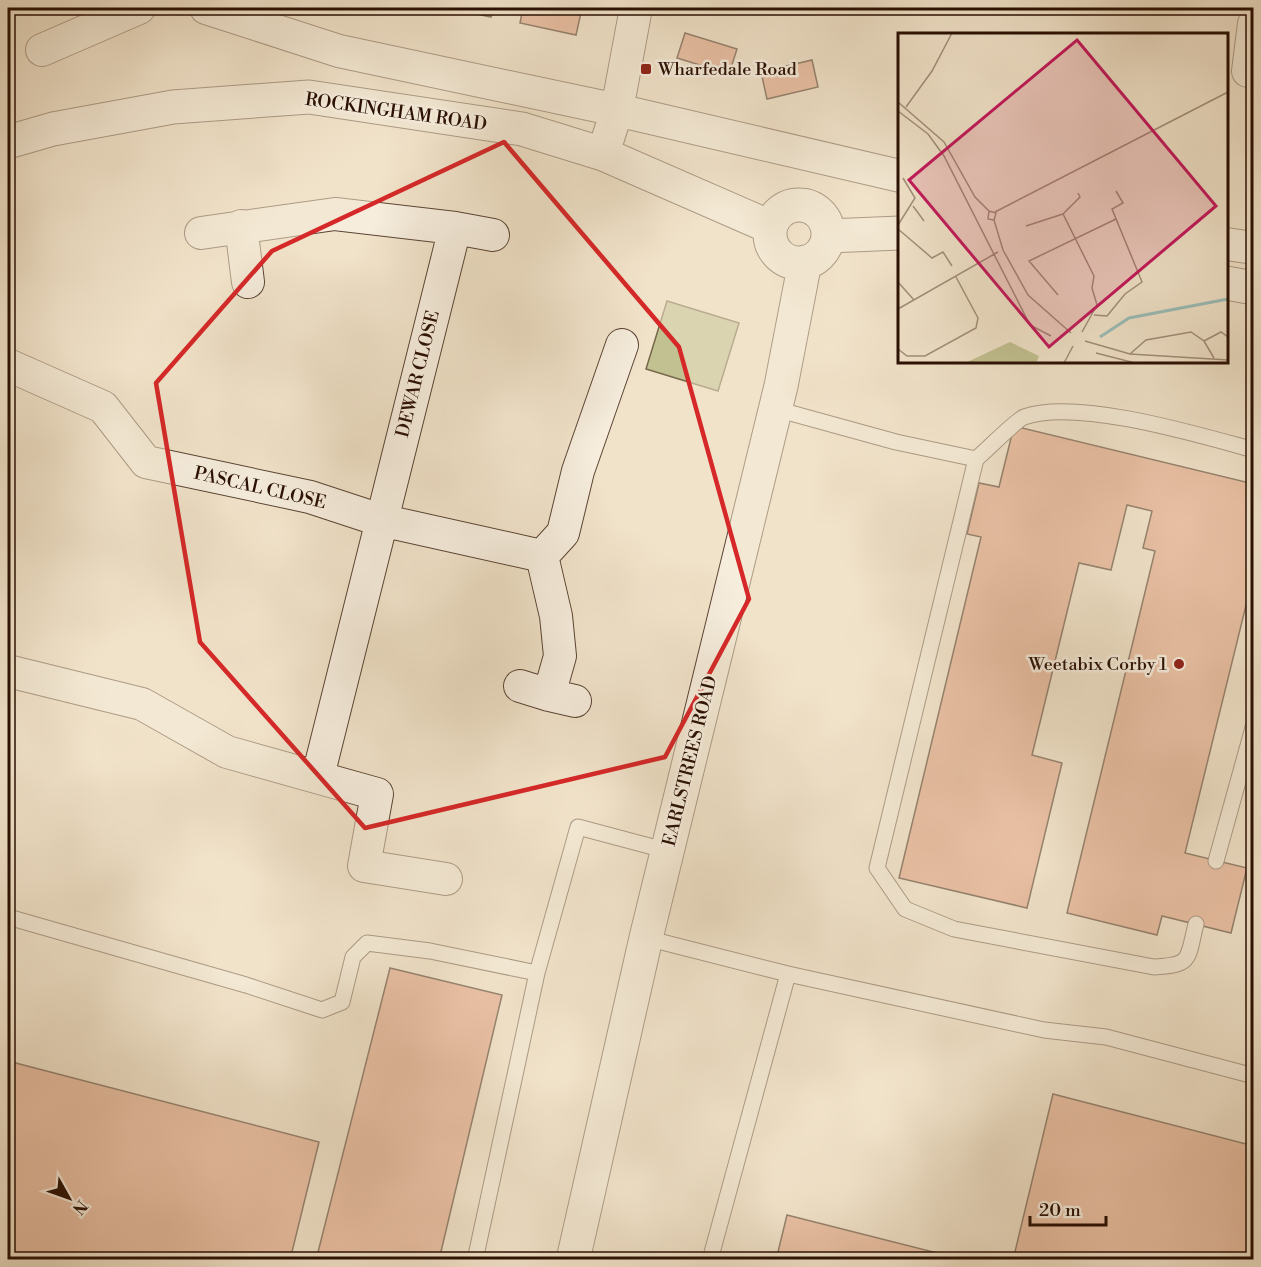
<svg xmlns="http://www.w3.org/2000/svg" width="1261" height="1267" font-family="'Libre Bodoni',serif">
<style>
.green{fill:#c2c191;stroke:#76684a;stroke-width:1.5}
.building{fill:#e29879;stroke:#290f02;stroke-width:1.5}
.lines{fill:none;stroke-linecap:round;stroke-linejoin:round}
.service-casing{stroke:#5b4434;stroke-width:17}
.minor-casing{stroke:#5b4434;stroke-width:34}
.tertiary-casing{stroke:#5b4434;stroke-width:35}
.service{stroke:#f6eddd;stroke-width:15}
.minor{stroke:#f6eddd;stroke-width:32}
.tertiary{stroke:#f6eddd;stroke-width:33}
.marked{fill:none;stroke:#d62828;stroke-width:4.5;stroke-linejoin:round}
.poi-dot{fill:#8f2418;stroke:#f6eddd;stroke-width:2}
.labels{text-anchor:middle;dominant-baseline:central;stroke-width:5;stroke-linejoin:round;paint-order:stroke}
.poi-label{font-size:18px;fill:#290f02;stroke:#f6eddd;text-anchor:start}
.street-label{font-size:18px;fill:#290f02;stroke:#f6eddd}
.inset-river{fill:none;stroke:#9bbeba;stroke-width:3}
.inset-road{fill:none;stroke:#a18e7a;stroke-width:1.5}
.view{fill:#c2185b;fill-opacity:0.15;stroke:#c2185b;stroke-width:3}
.inset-edge{fill:none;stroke:#290f02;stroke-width:3}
</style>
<rect width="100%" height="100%" fill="#f1e3ca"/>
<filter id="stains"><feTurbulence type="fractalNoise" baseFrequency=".00333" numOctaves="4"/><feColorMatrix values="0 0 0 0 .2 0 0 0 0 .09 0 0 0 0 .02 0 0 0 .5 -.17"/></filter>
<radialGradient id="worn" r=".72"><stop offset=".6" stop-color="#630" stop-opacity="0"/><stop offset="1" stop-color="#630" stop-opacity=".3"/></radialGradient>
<path class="green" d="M667 301 739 323 718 391 646 369Z"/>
<path class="building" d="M449 8H493L491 17Z
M523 8H582L576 35 520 23Z
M685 33 737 49 729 74 677 58Z
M812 60 818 87 767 99 761 72Z
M1014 426 1254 484V573L1185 853 1247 868 1231 933 1162 916 1157 935 1067 913 1155 551 1143 548 1152 511 1127 505 1111 570 1079 563 1032 755 1062 763 1027 908 899 878 981 537 967 534 979 483 999 487Z
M390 968 502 995 439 1260H316Z
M8 1061 319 1142 290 1260H8Z
M1053 1094 1254 1146V1260H1013Z
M787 1215 953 1257 952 1260H776Z"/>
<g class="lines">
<defs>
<path id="service" d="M776 409 896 442 976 459C986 451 1016 420 1024 417 1076 398 1199 435 1254 450
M976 459 877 868 905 909 954 929 1154 967C1193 965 1187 959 1196 924
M1216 861 1254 724
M8 917 246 985 322 1010 342 1002 353 957 367 943 430 951 537 973 578 827 668 851
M646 938 788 974 710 1260
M788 974 1044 1030 1106 1037 1254 1076
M475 1260 537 973"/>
<path id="minor" d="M206 8 339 51 617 110 900 176
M42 50 139 8
M1248 71 1254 24
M603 154 617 110 636 8
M241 226 248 282
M455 228 493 235
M201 233 335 214 455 228 318 776
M1226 244 1254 248
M8 365 103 407 146 462 310 497 380 520 542 556 563 533 578 471 622 345
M542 556 556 616 560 656 549 695 575 701
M8 671 142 704 227 752 377 794 364 866 446 879
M520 686 549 695"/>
<path id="tertiary" d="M8 142 53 129 173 107 309 97 522 129 603 154 770 227
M770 234a29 29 0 1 1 58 0a29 29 0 1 1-58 0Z
M828 236 900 233
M1226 283 1254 288
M573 1260 646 938 781 386 805 262"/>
</defs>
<use href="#service" class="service-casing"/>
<use href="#minor" class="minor-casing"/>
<use href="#tertiary" class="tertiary-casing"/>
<use href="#service" class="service"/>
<use href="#minor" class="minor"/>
<use href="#tertiary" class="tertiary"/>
</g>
<path d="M0 0H1261V1267H0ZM504 142 679 347 749 599 665 757 365 828 200 642 156 383 272 251Z" fill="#f1e3ca" fill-opacity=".55" fill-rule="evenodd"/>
<path class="marked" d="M504 142 679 347 749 599 665 757 365 828 200 642 156 383 272 251Z"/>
<g class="poi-dot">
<rect x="640" y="63" width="12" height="12" rx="3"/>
<circle cx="1179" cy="664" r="6"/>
</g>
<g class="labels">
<g class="poi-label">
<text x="658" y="69">Wharfedale Road</text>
<text x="1167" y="664" text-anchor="end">Weetabix Corby 1</text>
</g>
<g class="street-label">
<text transform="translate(396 112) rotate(8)">ROCKINGHAM ROAD</text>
<text transform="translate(418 374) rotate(-76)">DEWAR CLOSE</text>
<text transform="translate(260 488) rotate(13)">PASCAL CLOSE</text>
<text transform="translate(690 761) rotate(-76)">EARLSTREES ROAD</text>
</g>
</g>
<g transform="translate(898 33)">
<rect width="330" height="330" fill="#f1e3ca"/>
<path d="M112 309 141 323 138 330H67Z" fill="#c2c191"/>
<path class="inset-river" d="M202 304 231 285 330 266"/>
<path class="inset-road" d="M0 69 46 109 77 164 91 178M8 74 34 38 54 0M0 78 30 101 46 123 132 292 153 303M15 173 26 188M97 179 330 59M165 181 182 164 180 160M96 187 90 186 91 178 98 180 96 187 105 217 130 262 173 300M0 192 17 165 5 145M128 193 165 181 196 243 194 255 199 272 184 299M0 196 34 225 45 219 54 233M0 249 16 267M160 262 131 228 218 186M0 276 100 219M196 282 209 283 227 261 244 249 214 176 225 170 218 158M187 308 232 321 330 327M306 308 323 299 330 304M0 316 9 323H27L78 295 80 285 58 244M198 320 237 330M232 321 248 307 293 299 306 308 316 325M166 330 175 313"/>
<path class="view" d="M179 7 318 173 151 314 11 147Z"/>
<rect width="330" height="330" class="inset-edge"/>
</g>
<rect width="1261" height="1267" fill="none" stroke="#f1e3ca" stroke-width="30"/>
<rect x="9" y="9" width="1243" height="1249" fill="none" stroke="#290f02" stroke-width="3"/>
<rect x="15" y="15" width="1231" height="1237" fill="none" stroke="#290f02" stroke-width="1.5"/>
<g transform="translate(69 1198) rotate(130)" stroke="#f6eddd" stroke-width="4.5" paint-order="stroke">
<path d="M0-4.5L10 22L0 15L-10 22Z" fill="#290f02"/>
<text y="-9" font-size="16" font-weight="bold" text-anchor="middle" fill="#290f02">N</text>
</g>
<path d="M1030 1216v9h76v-9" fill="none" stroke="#290f02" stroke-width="3"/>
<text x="1039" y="1216" font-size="18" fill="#290f02" stroke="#f6eddd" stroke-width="4.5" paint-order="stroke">20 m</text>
<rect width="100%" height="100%" filter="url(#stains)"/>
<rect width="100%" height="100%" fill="url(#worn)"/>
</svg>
